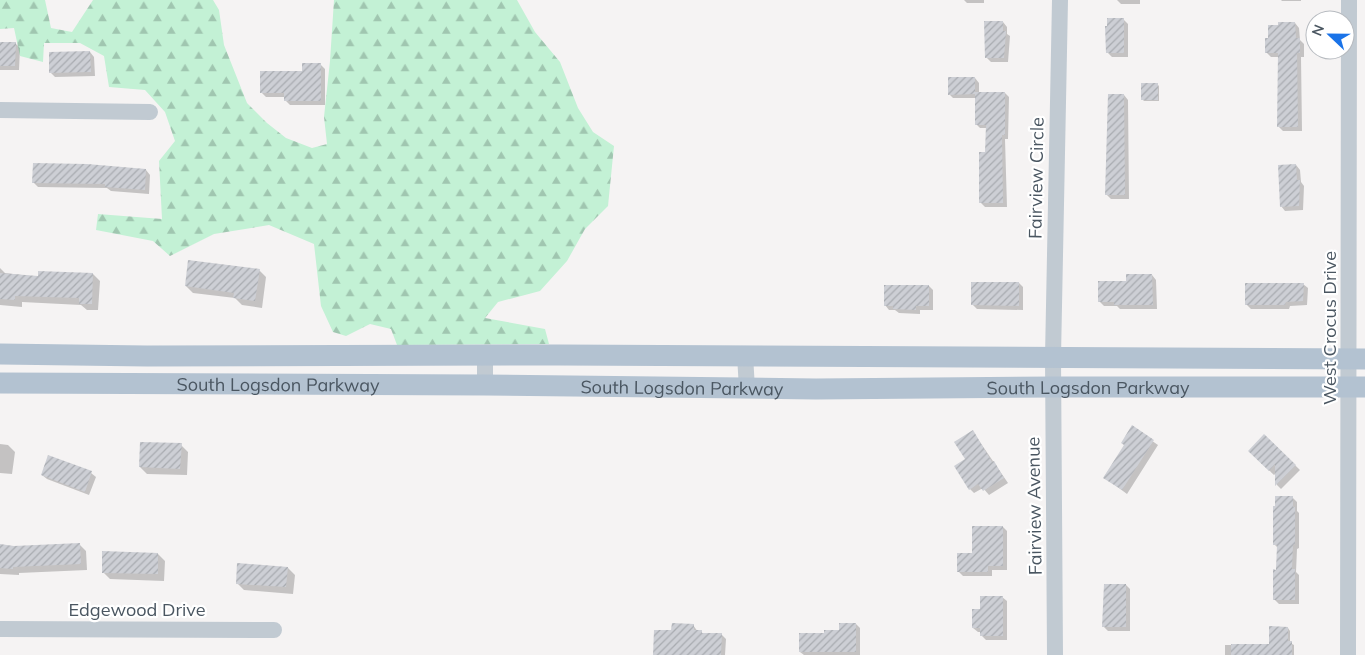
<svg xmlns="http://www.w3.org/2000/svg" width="1365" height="655" font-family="Mulish,sans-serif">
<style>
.forest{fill:url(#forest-firs)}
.shadow{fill:#0003}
.building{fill:url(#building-hatch)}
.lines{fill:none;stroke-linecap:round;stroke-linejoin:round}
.minor{stroke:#c1cad2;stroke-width:16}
.major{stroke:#b3c2d1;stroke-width:21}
.labels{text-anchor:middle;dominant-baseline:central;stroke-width:4.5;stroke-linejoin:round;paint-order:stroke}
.street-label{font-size:18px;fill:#4a5661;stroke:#fff}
</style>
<defs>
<pattern id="forest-firs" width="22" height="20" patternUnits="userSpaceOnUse" patternTransform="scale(1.25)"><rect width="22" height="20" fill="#c3f1d5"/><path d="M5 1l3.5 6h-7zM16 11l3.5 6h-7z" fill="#a0c6b0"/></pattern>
<pattern id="building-hatch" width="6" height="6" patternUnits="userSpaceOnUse" patternTransform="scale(1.25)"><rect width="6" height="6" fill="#cdcfd5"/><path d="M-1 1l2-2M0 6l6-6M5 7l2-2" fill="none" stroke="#a8abb0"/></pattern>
</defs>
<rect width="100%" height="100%" fill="#f5f3f3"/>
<path class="forest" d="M0 0H45L51 28 72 32 93 0H213L219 10 224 45 247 103 267 123 286 138 312 148 327 144 324 117 330 61 334 0H517L535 32 560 62 578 108 593 132 614 146 608 206 585 229 567 261 540 291 498 302 485 318 545 329 549 344 397 345 391 329 370 324 346 336 333 332 321 306 314 244 269 225 214 234 170 256 153 241 96 230 98 214 162 219 159 161 175 141 165 112 145 90 109 87 104 56 80 43H44L43 62 20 56 14 28 0 29Z"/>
<path class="shadow" d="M964 0H984V3H967Z
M1117 0H1140V4H1121Z
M1281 0H1301V1H1282Z
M1124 20 1128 24V57H1112L1107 52Z
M1003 22 1007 27V34L1010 36 1008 62H991L986 57Z
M1295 23 1299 28 1300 40 1304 44V57H1301L1302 131H1283L1278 126 1279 57H1271L1266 52Z
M0 43H15L20 48 19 70H0Z
M90 52 94 57 95 76 55 77 51 73Z
M320 64 325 69V105H290L286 101V97H266L261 92Z
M975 78 979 83V93H1005L1009 97 1008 139H1005L1007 207H985L981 203 986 154 987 128H980L976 124V98H953L949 94Z
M1157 84 1159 86V101H1144L1142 99Z
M1124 95 1128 100 1129 199H1111L1106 194Z
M1296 165 1300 170 1301 182 1304 186 1303 210 1285 211 1281 206Z
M146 170 150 175 149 194 111 191 107 188 38 187 34 183Z
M0 268 5 273 39 277 93 274 100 281 98 310H87L81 305 22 302V307L0 305Z
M259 270 266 277 262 308 242 305 235 298 193 293 186 286Z
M1152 275 1156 280 1157 309H1120L1117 306H1104L1100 302 1128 282Z
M1019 283 1023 287V310L977 309 972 304Z
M1303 284 1308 288 1307 305 1290 306 1289 309H1251L1246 304Z
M929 286 933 290V310H920V314L899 313 895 310H889L885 305Z
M1132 427 1158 445 1127 494 1104 477 1125 445Z
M973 432 1008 483 989 495 983 488 974 493 970 489 967 459Z
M1264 435 1300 470 1281 489 1277 485V472L1274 475 1249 451Z
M0 444 8 445 15 452 12 474 0 473Z
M181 445 188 452 187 475 147 474 140 467Z
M91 473 96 477 89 495 47 479 42 475Z
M1292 497 1297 502V511L1299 513V548L1297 549 1296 572 1299 575V604H1279L1274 599 1278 548 1274 544 1277 508Z
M1003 527 1007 531V570H992V576H963L959 572 973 554Z
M79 544 86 551 87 570 19 573V575L0 574V546L14 547Z
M158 554 165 561 164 581 110 579 103 572Z
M288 568 295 575 293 594 244 590 237 583Z
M1126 585 1130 589V631H1108L1103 626Z
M1002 597 1007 601V640H986L982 636V632H978L973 628 981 610Z
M856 624 860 628V655H804L800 652 825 634 840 631Z
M693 625 698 632H701L704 634H721L726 639 725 655H655L673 631Z
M1288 628 1290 631V643L1294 645V655H1225V645H1270Z"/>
<path class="building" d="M1107 18H1124V53H1106L1105 26H1107Z
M984 21H1003V31H1006L1004 58H985Z
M1278 22H1295L1296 38H1300V53H1297L1298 127H1277L1278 53H1265V38H1268V25H1278Z
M0 42H16L15 66H0Z
M90 51 91 72 49 73V52Z
M302 63H321V101H284V93H260V71H302Z
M948 77H975V92H1005V135H1002L1003 203H979V152H985L986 125H975V94L948 95Z
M1141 83H1158V100H1141Z
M1108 94H1124L1125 195H1105Z
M33 163 87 164 146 169 145 190 105 187V184L32 183Z
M1296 164 1297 180H1300L1299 206 1280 207 1278 165Z
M188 260 260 269 255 301 233 298 234 293 185 286Z
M38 271 93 273 92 304H79V298L15 296V300L0 299V273L38 276Z
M1126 274H1152L1153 305H1114V302H1098V281H1126Z
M971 282H1019V306L971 305Z
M1245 283H1304L1303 301 1286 302 1285 305H1245Z
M884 285H929V306H916V310L893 309V306H884Z
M1132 425 1154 440 1122 490 1103 478 1124 445 1121 443Z
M973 430 992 462 994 461 1004 478 983 491 978 484 969 490 954 466 965 459 954 442Z
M1264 434 1296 465 1275 486V464L1269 471 1248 451Z
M140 442 182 443 180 469 139 467Z
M48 455 92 471 85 492 41 475Z
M1275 496H1293V507H1295V544L1293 545 1292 569H1295V600H1273V569L1276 570 1277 545H1273V506H1275Z
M972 526H1003V566H988V572H957V553H972Z
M80 543 81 564 13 567V569L0 568V544L14 546Z
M102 551 158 553V574L102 573Z
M237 563 288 567 286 587 236 584Z
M1104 584H1126V627H1102Z
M980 596H1003V636H980V628H972V609H980Z
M672 623 694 624V630H702V633H722L721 655H653L654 630H671Z
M839 623H856V652H799V633H824V630H839Z
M1269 626 1288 627V641H1292V655H1231V644H1269Z"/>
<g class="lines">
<path class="minor" d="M0 110 150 112
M745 355 747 389
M485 385V356
M0 629 274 630
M1055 655 1053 357 1060 0
M1348 655 1349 0"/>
<g class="major">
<path d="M0 354 147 356 559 355 1365 359"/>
<path id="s1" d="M0 383 485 385 816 389 1053 387H1365"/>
</g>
</g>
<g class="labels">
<g class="street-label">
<text transform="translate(1036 178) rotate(-89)">Fairview Circle</text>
<text transform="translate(1329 328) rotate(-90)">West Crocus Drive</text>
<text stroke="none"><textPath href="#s1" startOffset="278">South Logsdon Parkway</textPath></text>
<text stroke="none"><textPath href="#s1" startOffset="682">South Logsdon Parkway</textPath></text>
<text stroke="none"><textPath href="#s1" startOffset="1088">South Logsdon Parkway</textPath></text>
<text transform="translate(1034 506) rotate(-91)">Fairview Avenue</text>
<text x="137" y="609">Edgewood Drive</text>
</g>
</g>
<g transform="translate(1330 35) rotate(292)"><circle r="24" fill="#ffffff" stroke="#b7bbc0"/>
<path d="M0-4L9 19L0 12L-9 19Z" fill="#1a73e8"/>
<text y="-8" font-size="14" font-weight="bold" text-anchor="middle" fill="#4a5661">N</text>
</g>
</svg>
